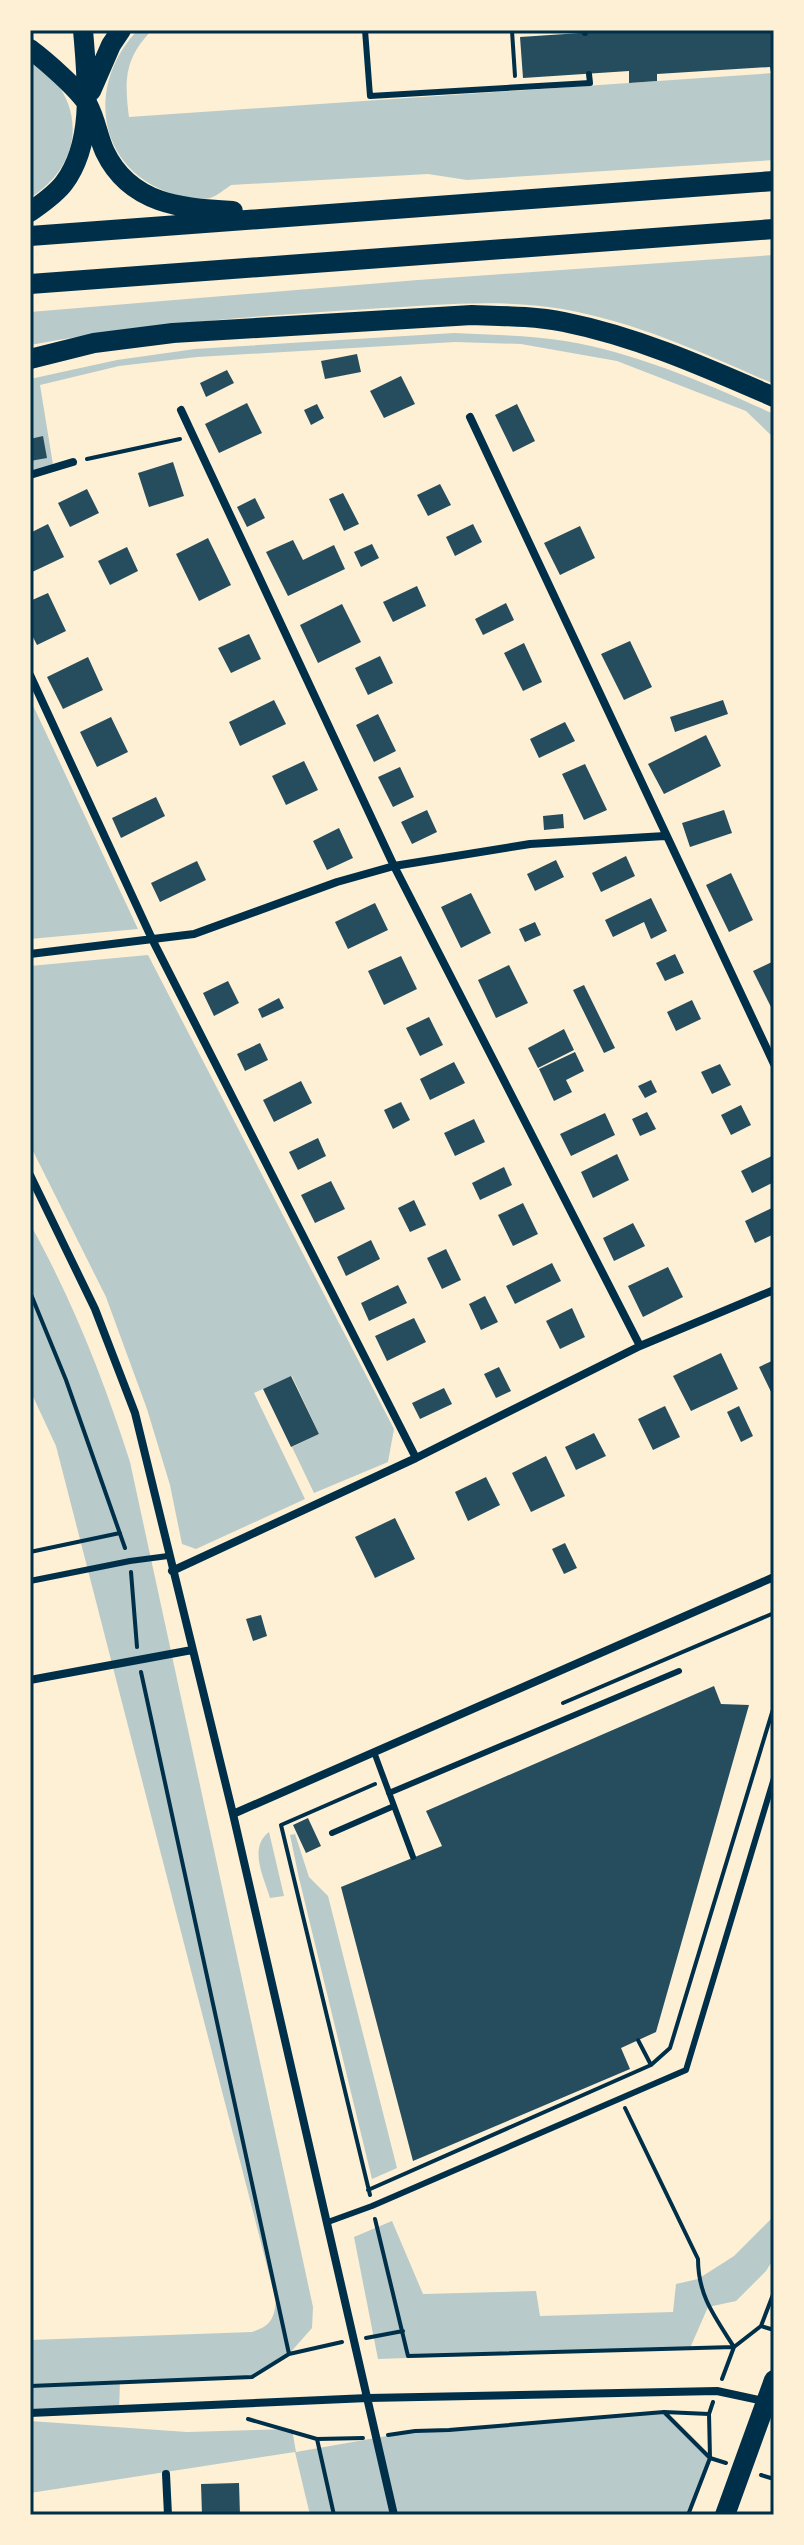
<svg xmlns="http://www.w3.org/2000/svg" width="804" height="2545" font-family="Helvetica,sans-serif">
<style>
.green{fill:#b9caca}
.building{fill:#264d5e}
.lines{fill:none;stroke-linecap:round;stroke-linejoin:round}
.path{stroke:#003049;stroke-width:4}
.service{stroke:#003049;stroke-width:6}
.minor{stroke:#003049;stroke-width:8}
.primary{stroke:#003049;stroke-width:20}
.trunk{stroke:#003049;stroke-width:20}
.neatline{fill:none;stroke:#003049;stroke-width:3}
</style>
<rect width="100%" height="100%" fill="#fdf0d5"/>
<path class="green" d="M138 30H152C125 58 124 79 129 117L774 73V160L467 180 428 174 231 185C225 189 217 196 210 198 198 201 178 197 167 192 95 165 87 82 138 30Z
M30 56C38 63 46 70 53 78 88 121 74 170 30 198Z
M774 255V384C705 354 637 322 562 309 499 298 432 306 368 309 254 316 142 324 30 345V312L418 280Z
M454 333C491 335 528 335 565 341 638 353 707 384 774 414V438L746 411 617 361 521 344 455 342 197 357 119 366 40 385 54 471 30 479V379L117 360 195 349Z
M30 699 138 929 30 939Z
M148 955 394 1429 388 1462 314 1493 292 1447 319 1434 292 1376 254 1393 305 1499 196 1549 182 1544 170 1485 147 1409 106 1297 30 1145V966Z
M30 1224C72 1299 104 1380 130 1462L313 2307 312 2328 289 2354 252 2377 120 2382 119 2410 30 2413V2340L252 2332C270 2326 274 2320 276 2301L56 1446 30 1390Z
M269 1832 284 1896 270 1898C264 1877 248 1848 269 1832Z
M295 1834 309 1877 328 1896 397 2168 372 2179 299 1878 290 1835Z
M774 2216V2258L766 2271 736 2301 708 2307 690 2348 378 2359 354 2237 392 2221 423 2294 536 2291 540 2316 673 2312 676 2284 698 2279 734 2256Z
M664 2412 710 2458 688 2515H310L295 2452 30 2493V2421L187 2432 292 2429 296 2452 415 2431Z"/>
<path class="building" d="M626 30H774V72H771L770 67 657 74V81L629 83V71L523 78 520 37Z
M357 354 361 372 325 379 321 361Z
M227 370 234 383 206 397 200 383Z
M401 376 415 404 384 418 370 391Z
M247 403 262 433 219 453 205 424Z
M317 404 324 418 311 425 304 410Z
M517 404 535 441 513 452 495 415Z
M43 436 47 458 30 461V439Z
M173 462 184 496 149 507 138 473Z
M440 484 451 505 428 516 417 495Z
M87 489 99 513 70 527 58 503Z
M343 493 359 524 344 531 329 499Z
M255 498 265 518 247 527 237 507Z
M48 524 64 557 30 573V533Z
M473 524 482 542 455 556 446 537Z
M580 526 595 558 560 575 544 543Z
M208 538 231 585 199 601 176 554Z
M293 540 303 560 334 545 345 569 288 596 266 552Z
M372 544 379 558 361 567 354 552Z
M127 547 138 571 110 585 98 561Z
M417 586 426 606 393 622 383 602Z
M48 593 66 631 37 645 30 631V601Z
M506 603 514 620 483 635 475 619Z
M342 604 361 642 318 663 300 625Z
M249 634 261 659 231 673 218 648Z
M630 641 652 687 624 700 601 654Z
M524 643 542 682 523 691 504 653Z
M380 656 393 683 368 695 355 668Z
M88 657 103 690 63 709 47 677Z
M274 700 286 724 240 746 229 722Z
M723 700 728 714 675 732 670 717Z
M378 714 396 751 374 762 356 725Z
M111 717 128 752 97 767 80 732Z
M565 722 575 741 539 758 530 739Z
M706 735 721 766 664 794 648 764Z
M304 761 318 790 286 805 272 776Z
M585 764 607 810 584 820 562 774Z
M400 767 414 797 393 807 378 777Z
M156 797 165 816 121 838 112 818Z
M427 810 437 832 412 844 401 822Z
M724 810 732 833 690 847 682 823Z
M563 814 564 828 544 830 543 816Z
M339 828 353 858 327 870 313 841Z
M626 856 635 876 601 892 592 873Z
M556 860 564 877 535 891 527 874Z
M197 861 206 880 160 902 151 883Z
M731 873 753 920 729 932 706 885Z
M471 893 491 933 461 948 441 907Z
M651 898 667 931 651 939 644 922 613 937 605 920Z
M375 903 388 930 348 949 335 922Z
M535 922 541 935 525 942 519 929Z
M675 954 684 973 665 981 656 963Z
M401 956 417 989 384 1005 368 971Z
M774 961V1005L771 1007 753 971Z
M509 965 528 1003 496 1018 478 980Z
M228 981 239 1003 214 1016 203 993Z
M584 985 615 1048 604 1053 573 990Z
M279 998 284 1008 262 1018 258 1009Z
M692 1000 701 1019 676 1031 667 1012Z
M429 1017 443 1045 420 1056 406 1028Z
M564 1029 574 1050 538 1068 528 1048Z
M260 1043 268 1060 245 1071 237 1054Z
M575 1052 584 1071 566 1080 572 1092 554 1101 539 1069Z
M454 1062 465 1083 430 1100 420 1079Z
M720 1064 731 1085 712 1094 701 1072Z
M651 1080 657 1092 645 1098 638 1086Z
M301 1081 312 1103 274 1122 263 1100Z
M401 1102 410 1120 393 1129 384 1110Z
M741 1105 751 1125 731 1135 721 1115Z
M647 1112 656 1129 640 1136 632 1119Z
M605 1113 615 1135 571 1156 560 1134Z
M474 1119 485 1142 455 1156 444 1133Z
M318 1138 326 1156 298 1170 289 1152Z
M617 1154 629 1180 593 1198 581 1172Z
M772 1156 774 1161V1182L752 1193 741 1171Z
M504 1167 512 1185 480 1200 472 1183Z
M331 1181 345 1209 315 1223 301 1195Z
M414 1200 426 1225 410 1232 398 1208Z
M523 1203 538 1234 513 1246 498 1215Z
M774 1207V1234L755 1243 745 1221Z
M633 1223 645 1246 614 1261 603 1238Z
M371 1240 380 1259 346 1276 337 1257Z
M446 1249 461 1280 442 1289 427 1258Z
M552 1263 561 1281 515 1304 506 1286Z
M668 1267 683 1297 643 1317 628 1286Z
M398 1285 407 1303 369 1321 361 1303Z
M485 1296 498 1322 481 1330 469 1304Z
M572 1308 585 1337 560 1349 546 1321Z
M414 1318 426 1342 387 1361 375 1336Z
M721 1353 738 1389 691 1411 673 1376Z
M774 1360V1398L759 1367Z
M499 1367 511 1391 496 1398 484 1374Z
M291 1376 319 1434 291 1447 263 1389Z
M444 1388 452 1404 420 1419 412 1403Z
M665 1406 680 1437 653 1450 638 1419Z
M739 1406 753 1436 741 1442 727 1412Z
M594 1433 606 1456 576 1470 565 1447Z
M546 1456 565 1496 531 1512 512 1473Z
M486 1477 500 1505 468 1521 455 1492Z
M395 1518 415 1559 375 1578 355 1537Z
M565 1543 577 1568 564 1574 552 1549Z
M261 1615 267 1636 253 1641 246 1619Z
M714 1686 721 1704 749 1705 656 2032 621 2048 630 2069 413 2161 341 1887 442 1846 426 1811Z
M308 1818 321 1846 306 1853 293 1825Z
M239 2483 240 2515H202L201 2484Z"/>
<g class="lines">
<path class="path" d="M515 76 512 31 521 30
M87 459 180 439
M30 1292 66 1380 125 1548
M30 1552 120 1533
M131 1572 137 1647
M141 1672 289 2354
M563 1703 774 1613
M638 2040 651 2065
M625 2108 698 2259C698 2296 715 2317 734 2347L722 2379
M368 2190 651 2065 670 2048 774 1706
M370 2195 281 1825 375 1784
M375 2219 408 2356 734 2347 761 2326 774 2292
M761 2326 774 2330
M366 2338 403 2331
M30 2386 252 2377 289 2354 342 2342
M664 2412 709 2414
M248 2419 317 2439 334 2515
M388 2435 415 2431 449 2430 664 2412 710 2458 726 2463
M317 2439 363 2438
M761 2475 774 2479
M688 2515 710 2458 709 2414 713 2402"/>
<path class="service" d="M365 30 370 96 590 83 589 74
M585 30V33
M30 1581 130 1561 168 1556
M374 1752 413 1857
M389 1793 679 1671
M332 1833 394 1806
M328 2222 372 2206 686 2070 774 1778"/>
<path class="minor" d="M181 410 394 866 640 1346
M470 417 774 1064
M30 475 73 462
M30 675 153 941 416 1458
M30 954 194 934 337 882 394 866 530 844 665 836
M30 1175 95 1309 135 1413 233 1814 394 2515
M172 1571 416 1458 640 1346 774 1290
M30 1680 192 1650
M233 1814 774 1577
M30 2413 368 2398 717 2391 764 2401
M166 2474 168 2515"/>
<path class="primary" d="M725 2515 774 2380"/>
<path class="trunk" d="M30 49C46 61 78 89 88 105 96 120 98 137 105 152 130 204 182 209 233 211
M91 91 111 45 121 30
M30 212C41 204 55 195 64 183 95 141 87 79 83 30
M30 236 774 181
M30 284 774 229
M30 359 94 343 173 333 472 315C503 316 534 316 564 322 638 337 705 367 774 397"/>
</g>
<rect width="804" height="2545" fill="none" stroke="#fdf0d5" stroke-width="64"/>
<rect x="32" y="32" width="740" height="2481" class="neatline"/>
</svg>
